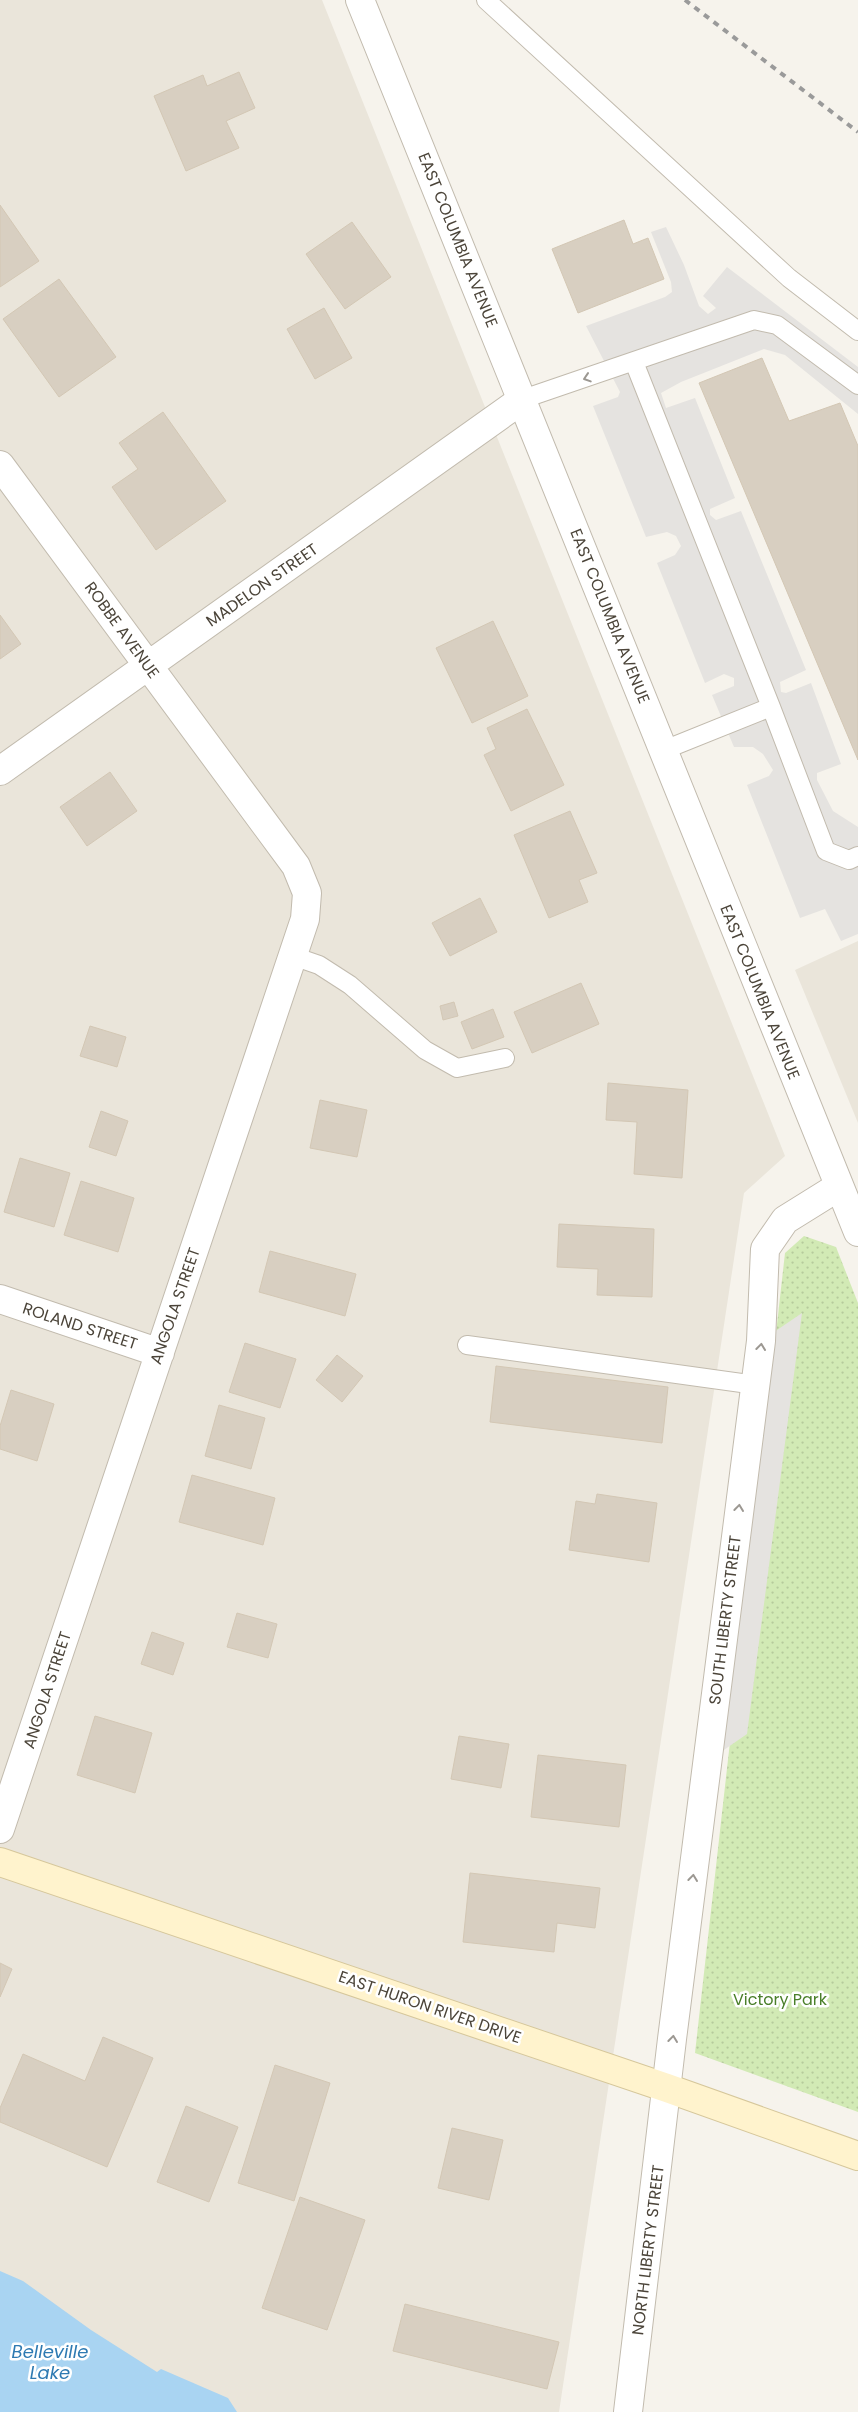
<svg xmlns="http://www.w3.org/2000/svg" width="858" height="2412" font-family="Poppins,sans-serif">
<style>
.residential{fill:#eae5da}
.grass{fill:url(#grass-dots)}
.parking{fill:#e5e3e0}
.water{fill:#a9d4f2}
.building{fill:#d8cfc1;stroke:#d3c7b4}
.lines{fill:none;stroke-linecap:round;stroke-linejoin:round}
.service-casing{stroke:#c2bbae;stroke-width:20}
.minor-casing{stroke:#c2bbae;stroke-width:30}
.tertiary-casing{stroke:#c2bbae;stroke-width:30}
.secondary-casing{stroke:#d6c79b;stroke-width:30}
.service{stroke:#fff;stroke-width:18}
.minor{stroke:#fff;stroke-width:28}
.tertiary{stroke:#fff;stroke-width:28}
.secondary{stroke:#fff3cd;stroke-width:28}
.rail{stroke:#9a9a9a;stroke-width:4;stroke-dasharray:6 6;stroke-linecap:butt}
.oneway{stroke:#9c9892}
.labels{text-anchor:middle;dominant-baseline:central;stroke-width:5;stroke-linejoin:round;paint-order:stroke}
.street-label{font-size:16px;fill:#4b4439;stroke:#fff}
.park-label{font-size:16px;fill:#4a7f2a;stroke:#fff}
.water-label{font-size:18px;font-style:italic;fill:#2e7ab2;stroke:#fff}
</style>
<defs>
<pattern id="grass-dots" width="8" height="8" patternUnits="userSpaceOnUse" patternTransform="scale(1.25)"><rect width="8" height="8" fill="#d2eab5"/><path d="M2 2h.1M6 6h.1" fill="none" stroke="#b6ca9c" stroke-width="1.8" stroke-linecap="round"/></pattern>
</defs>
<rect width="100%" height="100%" fill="#f6f3ec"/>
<path class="residential" d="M0 0H322L785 1156 744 1193 559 2412H0Z
M858 941V1123L795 970Z"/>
<path class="grass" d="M804 1236 836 1247 858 1303V2112L695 2053 785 1253Z"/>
<path class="parking" d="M666 227 684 265 699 306 708 314 716 308 703 296 727 267 858 367V414L785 355 764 349 681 382 661 393 666 408 695 398 735 498 710 509V515L716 520 741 511 806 670 780 682 781 692 786 693 811 683 841 764 817 773V780L833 811 858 827V934L841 941 825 909 800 918 747 785 769 776 773 770 763 754 753 747H734L712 695 734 686V678L724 674 705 683 657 563 675 555 681 546 676 536 667 532 646 537 593 406 618 397 620 392 586 326 665 297 672 292 671 282 651 232Z
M802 1313 747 1734 708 1761 761 1341Z"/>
<path class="water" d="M0 2271 23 2281 91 2330 157 2372 161 2369 228 2398 237 2412H0Z"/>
<path class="building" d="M239 72 255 108 226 121 239 148 186 171 154 96 203 75 207 86Z
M0 205 39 261 0 287Z
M624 220 633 244 648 238 664 279 578 313 552 249Z
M352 222 391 277 345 309 306 254Z
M59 279 116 357 59 397 3 319Z
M324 308 352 358 315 379 287 329Z
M762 358 789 421 840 403 858 446V760L699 383Z
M163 412 226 501 156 550 112 487 138 469 119 443Z
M0 615 21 644 0 659Z
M493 621 528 696 472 723 436 648Z
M527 709 564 785 511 811 484 755 496 749 487 728Z
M110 772 137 811 87 846 60 807Z
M570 811 597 873 579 880 588 902 549 918 514 835Z
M480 898 497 932 450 956 432 923Z
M581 983 599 1024 532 1053 514 1012Z
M454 1002 458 1016 443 1020 440 1006Z
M493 1009 504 1037 472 1049 461 1022Z
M90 1026 126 1037 117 1067 80 1056Z
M608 1083 688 1090 682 1178 634 1174 637 1122 606 1120Z
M320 1100 367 1110 357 1157 310 1148Z
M101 1111 128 1121 116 1156 89 1147Z
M20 1158 70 1173 54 1227 4 1212Z
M81 1181 134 1198 118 1252 64 1235Z
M559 1224 654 1229 652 1297 597 1295 598 1269 557 1267Z
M270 1251 356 1274 345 1316 259 1292Z
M245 1343 296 1359 280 1408 229 1392Z
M337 1355 363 1376 342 1402 316 1380Z
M496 1366 668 1387 662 1443 490 1422Z
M11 1390 54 1404 37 1461 0 1449V1426Z
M219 1405 265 1418 251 1469 205 1456Z
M192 1475 275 1498 263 1545 179 1522Z
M597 1494 657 1503 649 1562 569 1550 576 1501 595 1504Z
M237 1613 277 1624 268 1658 227 1647Z
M152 1632 184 1643 173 1675 141 1664Z
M95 1716 152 1733 135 1793 77 1775Z
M459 1736 509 1744 501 1788 451 1779Z
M538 1755 626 1765 619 1827 531 1817Z
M470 1873 600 1888 595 1928 557 1923 554 1952 463 1942Z
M0 1963 12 1969 0 1997Z
M103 2037 153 2058 107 2167 0 2122V2108L23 2054 85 2081Z
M275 2065 330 2083 294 2201 238 2183Z
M186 2106 238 2127 209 2202 157 2182Z
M452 2128 503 2140 489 2200 438 2188Z
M300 2197 365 2220 327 2330 262 2308Z
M405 2304 559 2342 547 2389 393 2351Z"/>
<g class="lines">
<defs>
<path id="service" d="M486 0 789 278 858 331
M634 362 771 707 826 851 849 860 858 856
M523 399 754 320 777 325 858 385
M664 750 771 707
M293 956 319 965 350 985 425 1050 457 1068 505 1058
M467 1345 756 1385"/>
<path id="minor" d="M0 465 296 866 307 893 305 919 0 1829
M0 771 523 399
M0 1299 160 1353
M628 2412 672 2039 761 1341 765 1249 785 1220 838 1187"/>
<path id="tertiary" d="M360 0 858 1232"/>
<path id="secondary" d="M0 1862 667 2088 858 2156"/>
</defs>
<use href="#service" class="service-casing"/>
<use href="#minor" class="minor-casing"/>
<use href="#tertiary" class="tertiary-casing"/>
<use href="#secondary" class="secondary-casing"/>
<use href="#service" class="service"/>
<use href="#minor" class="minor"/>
<use href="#tertiary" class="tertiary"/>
<use href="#secondary" class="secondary"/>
<path class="rail" d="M685 0 858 132"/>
</g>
<defs><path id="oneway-chevron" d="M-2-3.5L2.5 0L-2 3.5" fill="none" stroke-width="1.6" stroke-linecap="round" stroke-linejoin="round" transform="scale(1.25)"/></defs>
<g class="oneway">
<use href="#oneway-chevron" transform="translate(587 378) rotate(162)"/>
<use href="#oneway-chevron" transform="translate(761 1347) rotate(-83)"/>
<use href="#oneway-chevron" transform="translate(739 1508) rotate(-83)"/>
<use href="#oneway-chevron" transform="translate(693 1878) rotate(-83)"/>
<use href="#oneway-chevron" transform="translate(673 2039) rotate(-83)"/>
</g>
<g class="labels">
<g class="street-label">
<text transform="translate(458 240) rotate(68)">EAST COLUMBIA AVENUE</text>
<text transform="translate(262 585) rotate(-35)">MADELON STREET</text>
<text transform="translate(610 616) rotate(68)">EAST COLUMBIA AVENUE</text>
<text transform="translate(122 630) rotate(54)">ROBBE AVENUE</text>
<text transform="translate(760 992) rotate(68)">EAST COLUMBIA AVENUE</text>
<text transform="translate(175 1306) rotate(-71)">ANGOLA STREET</text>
<text transform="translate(80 1326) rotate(18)">ROLAND STREET</text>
<text transform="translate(725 1620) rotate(-83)">SOUTH LIBERTY STREET</text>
<text transform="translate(47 1690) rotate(-72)">ANGOLA STREET</text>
<text transform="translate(430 2007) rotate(19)">EAST HURON RIVER DRIVE</text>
<text transform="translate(648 2250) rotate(-83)">NORTH LIBERTY STREET</text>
</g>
<g class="park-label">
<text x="780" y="1999">Victory Park</text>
</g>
<g class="water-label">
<text x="50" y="2351">Belleville<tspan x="50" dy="21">Lake</tspan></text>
</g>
</g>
</svg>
